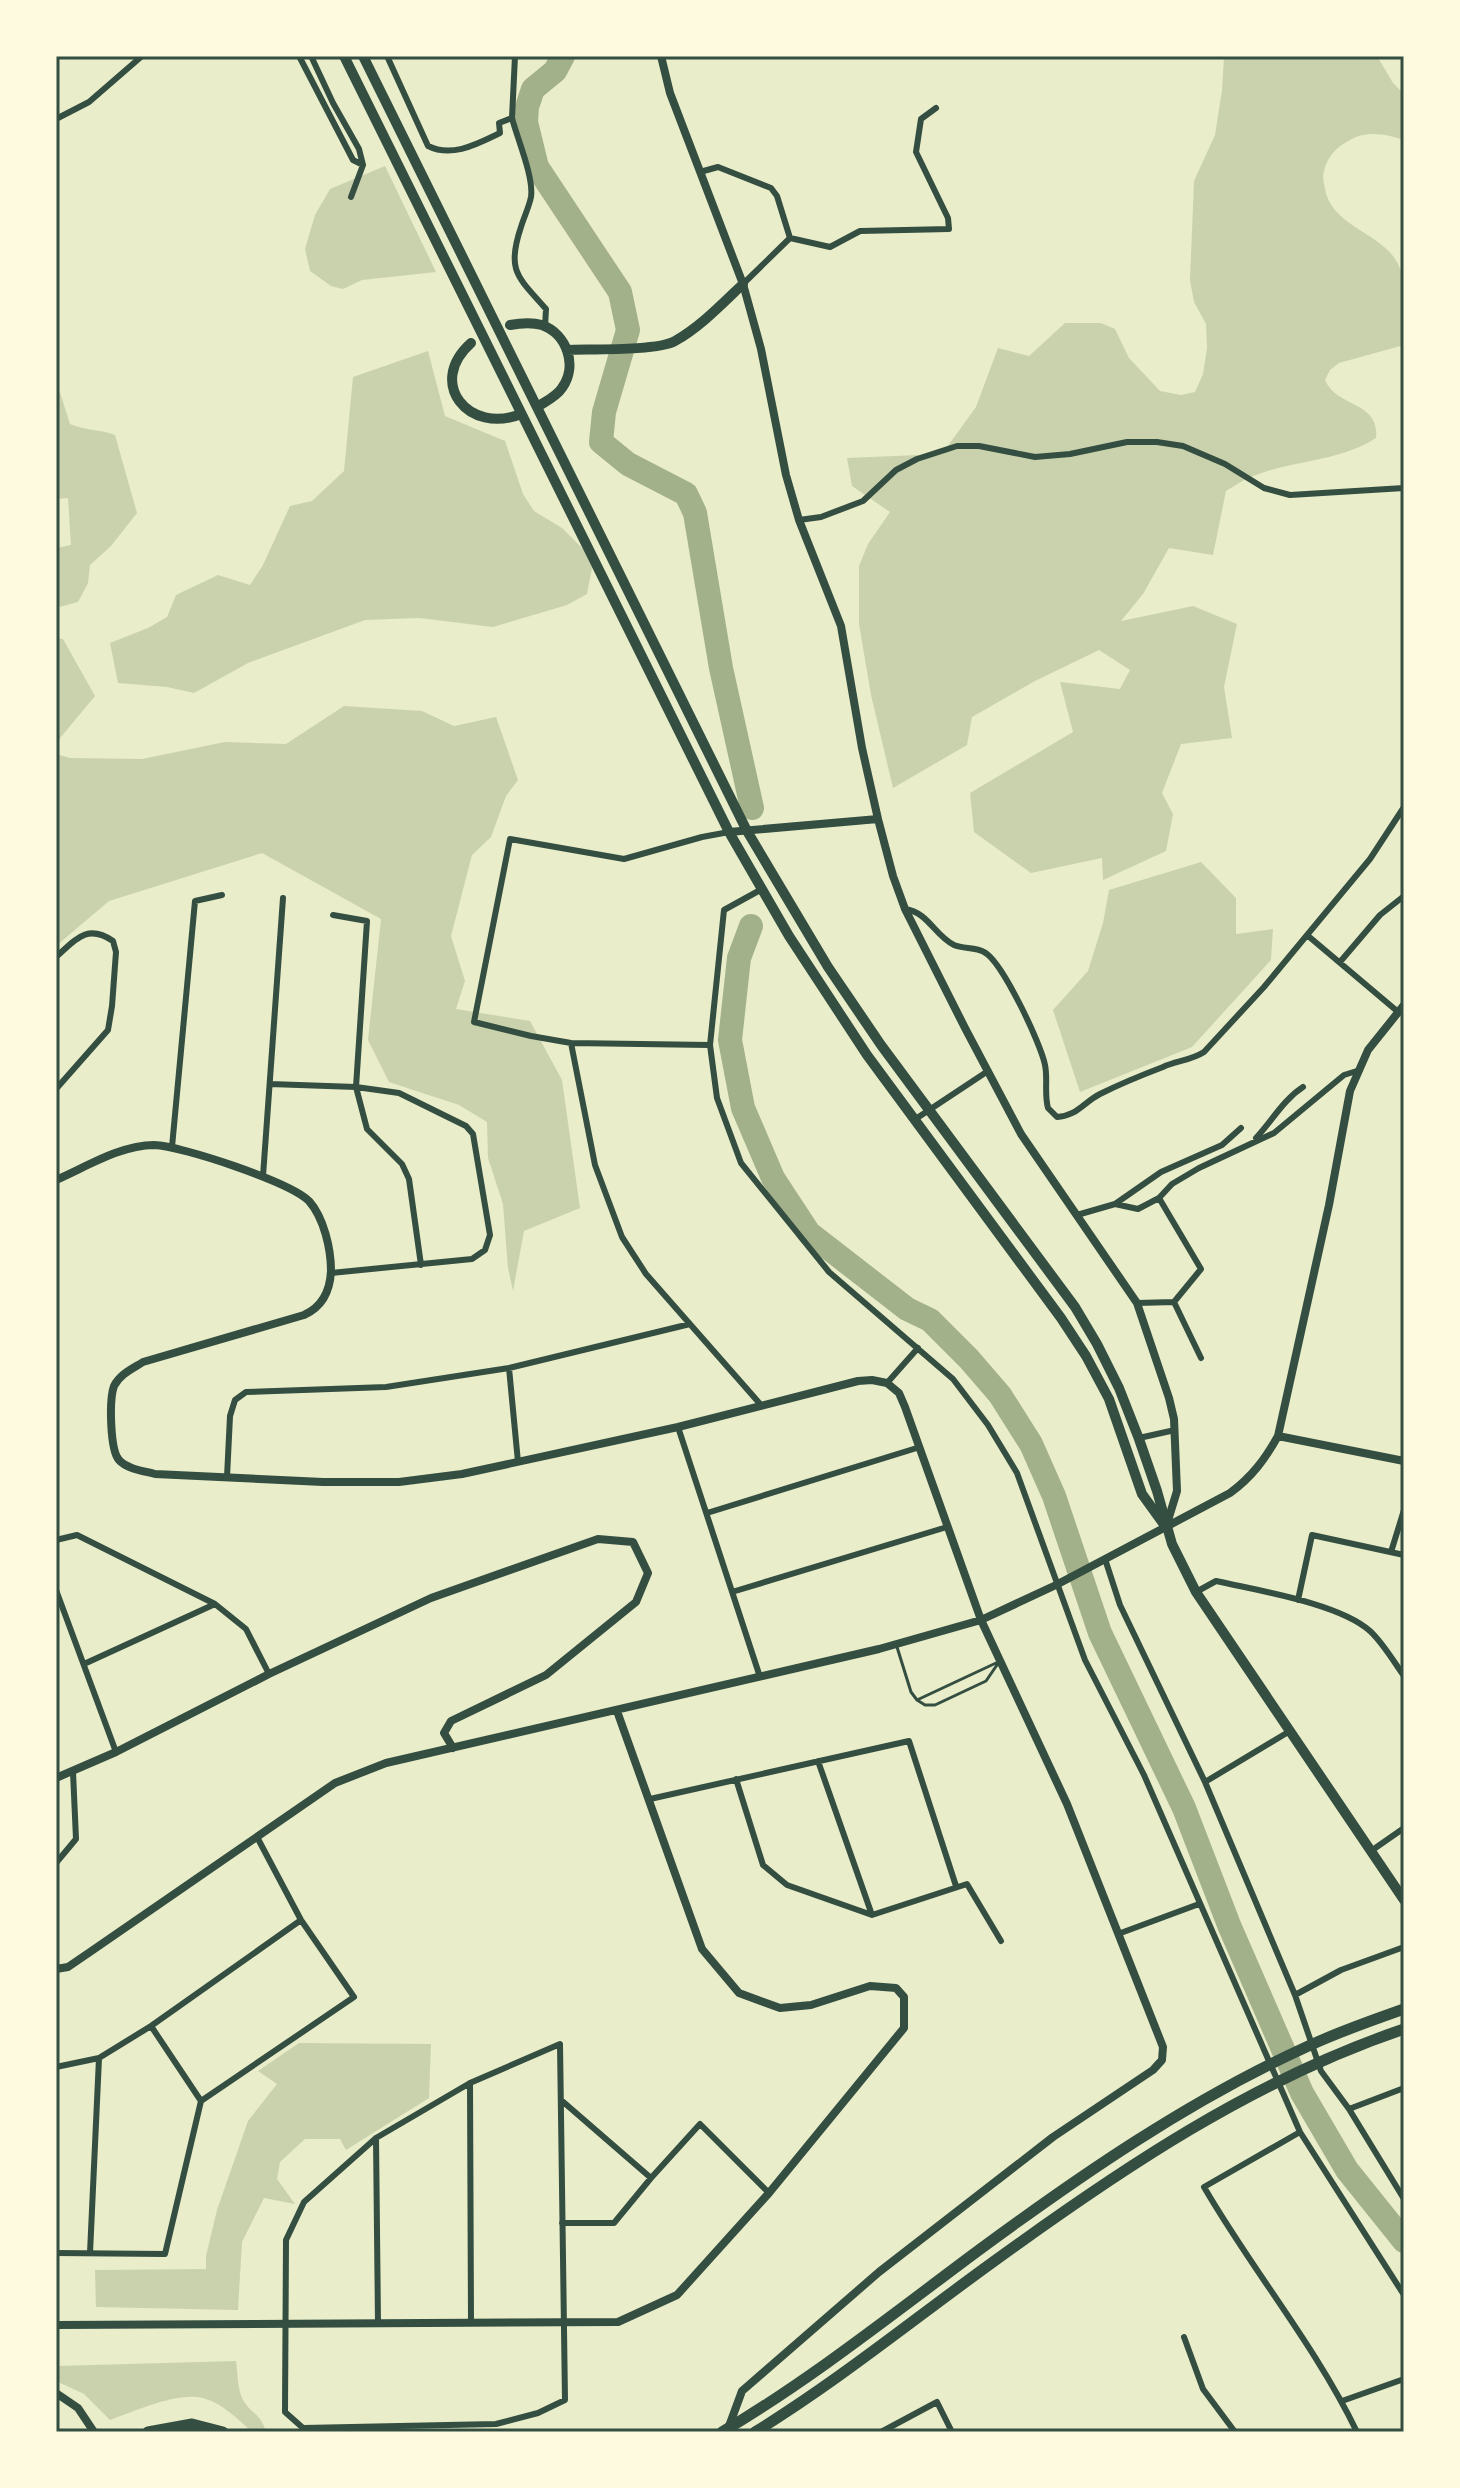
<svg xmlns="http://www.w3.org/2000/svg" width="1460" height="2488" font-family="Helvetica,sans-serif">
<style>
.green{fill:#cad2ad}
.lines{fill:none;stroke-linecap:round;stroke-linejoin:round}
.river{stroke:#a3b18a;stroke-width:24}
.service{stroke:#344e41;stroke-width:3}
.minor{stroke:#344e41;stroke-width:6}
.tertiary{stroke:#344e41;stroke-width:8}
.primary{stroke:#344e41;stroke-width:10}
.trunk{stroke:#344e41;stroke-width:11}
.neatline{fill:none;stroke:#344e41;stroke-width:3}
</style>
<rect width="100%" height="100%" fill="#e9edc9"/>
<path class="green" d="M1217 56H1377L1393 83 1404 94V140C1390 135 1370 131 1356 137 1339 145 1329 153 1324 171 1322 177 1324 182 1325 189 1332 228 1385 233 1399 266 1409 289 1404 320 1404 345L1339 363 1330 370 1325 380C1337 408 1380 401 1376 438 1337 463 1289 460 1248 478 1240 482 1233 487 1226 491L1213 555 1169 548 1143 594 1121 621 1193 606 1237 624 1224 687 1232 738 1181 744 1162 793 1173 814 1166 851 1103 880 1102 858 1031 873 974 832 970 793 1073 732 1060 682 1120 689 1130 670 1099 650 1035 681 972 717 967 745 893 788 871 695 859 624V566L868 544 890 512 852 486 847 458 942 454 976 407 998 348 1029 356 1065 323H1101L1115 329 1129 358 1160 391 1181 395 1195 392 1203 374 1207 348 1206 324 1194 302 1190 280 1194 181 1215 135 1222 90 1224 58Z
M385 166 436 272 362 280 343 289 331 286 310 271 305 249 315 215 330 189Z
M428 351 445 416 505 441 523 494 534 511 562 528 584 550 592 568 587 594 567 605 493 627 419 618 365 620 248 663 194 693 167 687 118 683 110 643 148 628 167 617 176 595 218 575 250 585 263 565 290 506 312 501 344 471 353 377Z
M56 380 70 424C86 431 100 429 115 435L137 513 111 546 90 565 88 583 78 602 56 608V548L71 545 68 498 56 499Z
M56 638 63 639 95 696 56 743Z
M344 706 422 711 454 726 496 717 518 780 506 796 491 837 472 855 451 936 465 981 456 1009 530 1021 562 1080 580 1208 524 1231 513 1291 508 1268 503 1204 488 1158 487 1122 459 1105 389 1082 368 1040 381 919 262 853 109 901 56 946V754L70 758 142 759 225 742 286 744Z
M1201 862 1236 898V934L1273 929 1271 960 1192 1047 1080 1092 1053 1010 1088 971 1103 923 1109 890Z
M299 2043 431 2044 429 2098 346 2150 340 2139H305L280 2162 277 2179 295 2204 264 2198 242 2242 238 2310 96 2307 95 2270 206 2269V2256L217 2210 248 2121 277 2084 258 2071Z
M236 2361C238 2374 237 2388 243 2400 251 2414 261 2413 266 2432H252C238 2419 224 2405 206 2399 180 2390 136 2411 110 2420L84 2394 56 2381V2366Z"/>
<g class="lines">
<path class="river" d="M563 56 555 71 533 89 527 107 526 122 537 167 620 292 628 330 604 412 601 442 628 464 686 494 695 513 721 668 752 808
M751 926 739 958 730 1040 743 1108 773 1178 809 1233 907 1309 930 1320 969 1359 1000 1395 1031 1444 1054 1496 1100 1633 1184 1808 1229 1925 1302 2093 1347 2170 1404 2241"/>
<path class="service" d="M897 1647 911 1692 917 1700 925 1705H935L986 1681 999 1662
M917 1700 996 1663"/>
<path class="minor" d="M299 56 353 160 363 165
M311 56 333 103 359 149 363 165 351 197
M387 56 428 146C452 158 477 144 500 133L499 123 512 118 515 56
M512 118C517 138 534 177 531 197 529 207 524 217 521 227 506 271 518 277 546 309L545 327
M56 119 89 102 142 56
M700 172 718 167 771 188 777 196 790 238
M743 284 790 238 830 247 860 231 949 229 948 218 916 152 921 119 936 108
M799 520 821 517 863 501 896 470 917 459 957 446H979L1035 457 1070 454 1127 442H1157L1183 446 1225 464 1264 488 1290 495 1404 488
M762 889 724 910 710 1045 717 1098 741 1163 829 1272 953 1379 988 1425 1017 1473 1085 1660 1144 1775 1300 2132 1404 2295
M905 909C928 912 935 936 954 945 963 949 976 947 984 952 1002 961 1041 1044 1045 1065 1048 1079 1044 1094 1048 1108L1057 1117C1077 1116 1084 1102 1100 1094 1120 1084 1142 1075 1163 1067 1176 1061 1192 1060 1204 1052L1264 987 1370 859 1404 807
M333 915 367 921 356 1087 367 1129 402 1164 409 1179 421 1265
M1307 935 1397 1011
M56 957C75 940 87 923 113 941L116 952 112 1006 108 1030 56 1089
M1340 962 1380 915 1404 896
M571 1043 595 1165 622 1237 646 1274 761 1405
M710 1045 571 1043 531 1036 474 1022 510 839 624 859 702 837 729 832
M270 1084 356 1087 399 1093 466 1126 473 1134 490 1235 485 1250 472 1259 331 1273
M914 1120 988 1071
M1256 1138C1272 1121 1283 1100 1303 1087
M172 1147 195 901 222 895
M263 1176 283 898
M1159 1198 1201 1269 1174 1302 1201 1358
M1115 1204 1138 1209 1159 1198 1172 1184 1199 1168 1274 1133 1344 1075 1360 1070
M1077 1215 1115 1204 1161 1172 1222 1145 1241 1128
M1137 1303 1174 1302
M509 1368 518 1462
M887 1383 918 1348
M678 1427 760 1677
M1139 1438 1175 1430
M227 1477 230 1416 235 1400 246 1392 386 1387 509 1368 690 1324
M707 1513 920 1447
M56 1540 77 1535 215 1604 246 1629 269 1674
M1391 1552 1404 1510
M1105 1559 1120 1605 1205 1782 1295 1995 1321 2071 1349 2109
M56 1590 116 1752
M732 1592 947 1527
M1196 1592 1216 1581 1221 1582C1261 1591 1340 1604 1370 1631 1383 1643 1394 1662 1404 1676
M1298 1600 1312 1535 1404 1555
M84 1664 215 1604
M818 1761 872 1915
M736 1779 763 1865 787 1885 872 1915 967 1884 1001 1941
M1205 1782 1290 1731
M650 1799 909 1741 956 1886
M1371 1851 1404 1828
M56 1863 76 1839 73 1772
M1118 1934 1199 1904
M1295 1995 1341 1970 1404 1947
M151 2026 201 2101
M560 2044 565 2400 538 2413 496 2424 303 2428 285 2412 286 2240 304 2202 376 2138 470 2083Z
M56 2067 99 2058 151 2026 301 1920
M470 2083 471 2322
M1404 2088 1349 2109 1404 2199
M561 2100 651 2178 700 2124 769 2193
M1300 2132 1204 2187C1252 2270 1315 2345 1357 2432
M376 2138 378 2323
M562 2223H614L651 2178
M56 2253 165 2254 201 2101 354 1997 301 1920 257 1837
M90 2253 99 2058
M1184 2337 1203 2389 1235 2432
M1342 2401 1404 2379
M881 2432 937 2402 952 2432"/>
<path class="tertiary" d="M661 56 670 93 743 284 761 349 786 475 799 520 841 626 862 748 878 819 893 876 905 909 965 1028 1021 1134 1137 1303 1169 1398 1174 1419 1177 1491 1166 1527
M729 832 878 819
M56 1180C86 1167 121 1145 154 1145 182 1146 290 1182 309 1201 324 1218 331 1249 331 1271 330 1291 322 1307 304 1315L143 1362C132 1369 120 1374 114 1386 109 1400 110 1450 119 1460 127 1469 144 1471 155 1474L323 1482H399L462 1474 678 1427 858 1381 872 1380 887 1383 899 1393 905 1407 981 1620 1067 1804 1163 2047 1162 2060 1153 2070 1053 2137 879 2272 742 2391 728 2429
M1278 1436 1404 1461
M56 1778 116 1752 269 1674 431 1598 598 1539 633 1542 648 1573 636 1602 546 1675 451 1721 444 1733 453 1748
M56 1969 68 1967 90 1952 335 1783 386 1763 879 1649 981 1620 1056 1585 1230 1493C1252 1477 1265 1459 1278 1436L1329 1205 1350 1091 1368 1050 1404 1005
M56 2325 618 2322 677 2295 769 2193 904 2028V1997L896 1988 870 1986 811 2005 780 2008 739 1993 702 1949 617 1711
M56 2393 78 2408 94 2432"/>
<path class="primary" d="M344 56 729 832 789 936 867 1055 1061 1318 1086 1356 1109 1399 1142 1494 1163 1523
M363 56 747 831 828 967 881 1045 1075 1307 1097 1344 1119 1388 1139 1439 1157 1491 1172 1544 1196 1592 1404 1900
M510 325C521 323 531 322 542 325 567 334 578 366 562 388 556 397 546 401 537 407
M471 343C426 383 469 435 521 414
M567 350C590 349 658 351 675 341 700 327 722 304 743 284"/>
<path class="trunk" d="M148 2432 192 2424 223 2432
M722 2432C813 2378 894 2313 979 2250 1081 2175 1187 2102 1302 2049 1335 2033 1370 2021 1404 2009
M755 2432C838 2381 914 2319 993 2262 1121 2169 1253 2080 1404 2029"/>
</g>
<rect width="1460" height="2488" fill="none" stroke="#fefae0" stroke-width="116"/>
<rect x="58" y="58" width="1344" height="2372" class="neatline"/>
</svg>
